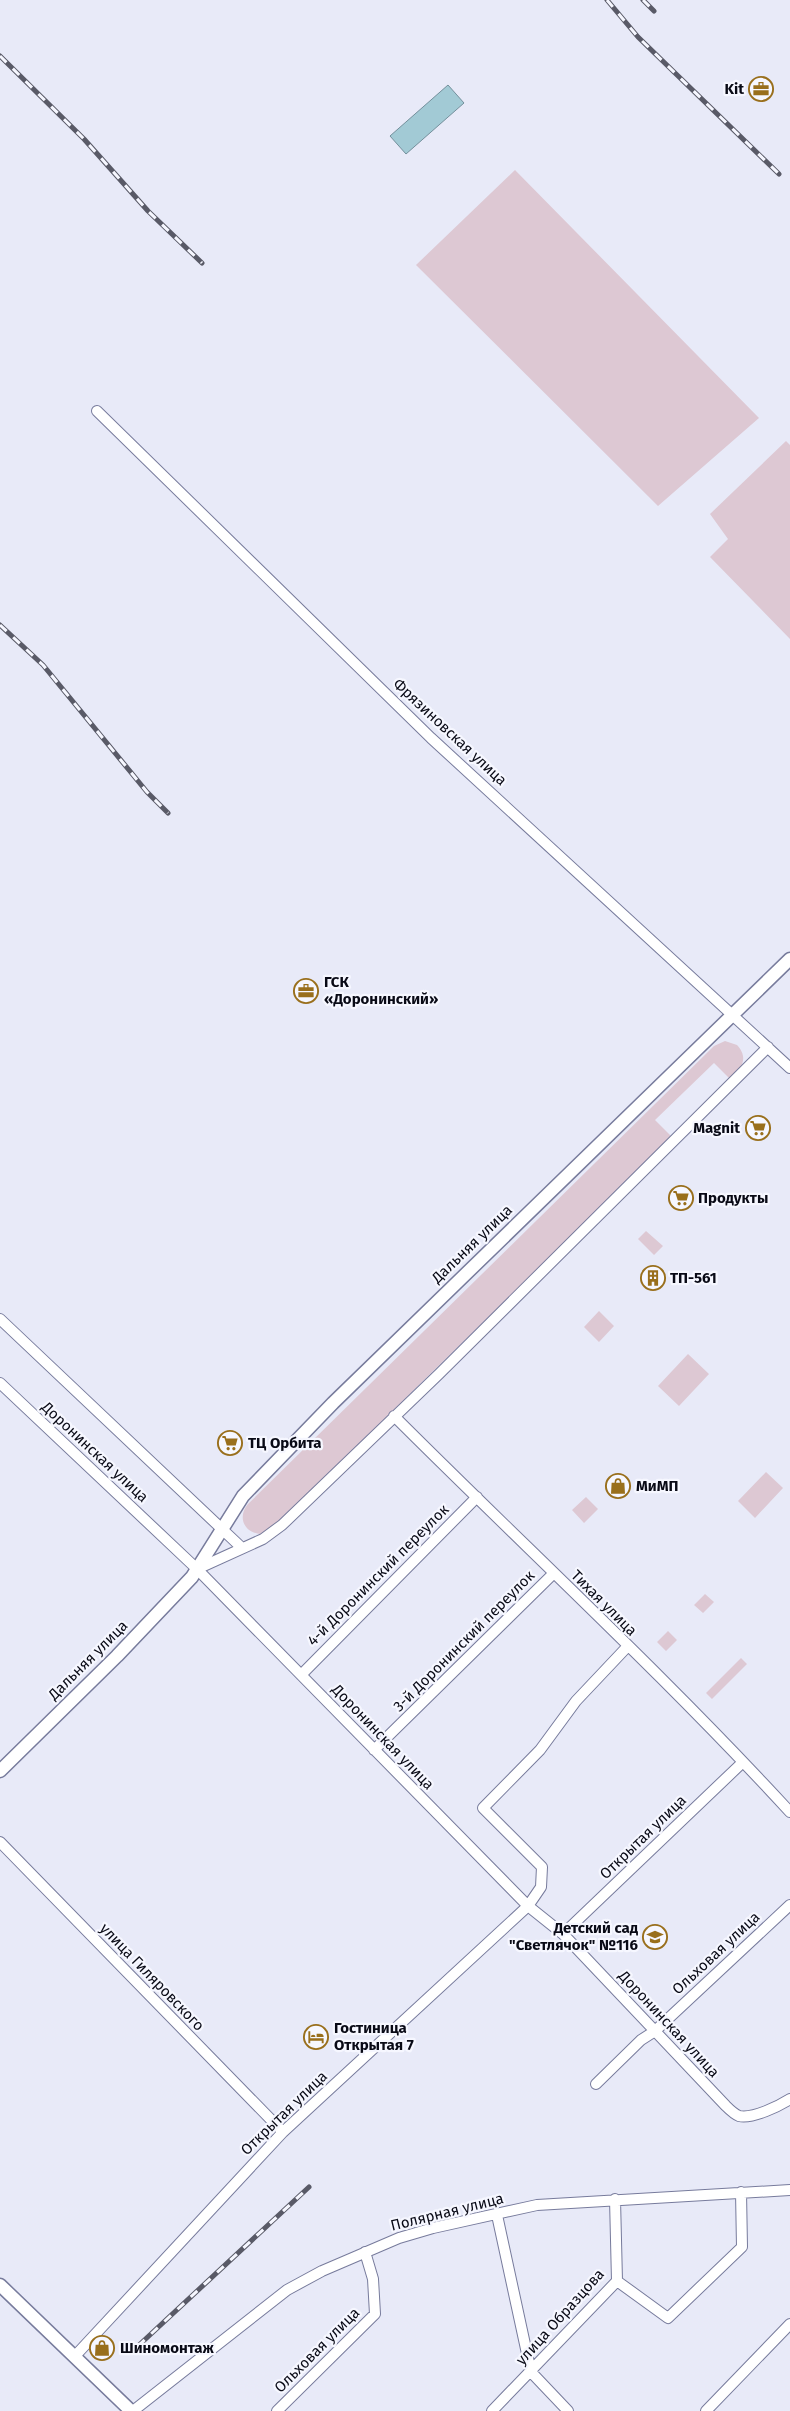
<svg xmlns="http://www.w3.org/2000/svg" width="790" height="2411" font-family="'Fira Sans',sans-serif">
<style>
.green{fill:#ddc8d3}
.water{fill:#a2cad5;stroke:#74909c}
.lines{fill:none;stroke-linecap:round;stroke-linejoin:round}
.minor-casing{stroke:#777b9c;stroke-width:12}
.tertiary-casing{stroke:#777b9c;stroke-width:15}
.minor{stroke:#fff;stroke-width:10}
.tertiary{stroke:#fff;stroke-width:12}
.rail-casing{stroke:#595a67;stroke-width:5}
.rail{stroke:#f6f7ff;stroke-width:3;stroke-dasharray:9;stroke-linecap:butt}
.labels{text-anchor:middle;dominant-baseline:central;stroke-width:4.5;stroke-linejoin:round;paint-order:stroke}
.poi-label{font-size:15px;font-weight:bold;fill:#090a16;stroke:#f6f7ff;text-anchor:start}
.street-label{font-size:15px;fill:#090a16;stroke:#f6f7ff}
</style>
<rect width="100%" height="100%" fill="#e8eaf8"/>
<path class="green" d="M515 170 759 418 658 506 416 265Z
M786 441 790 445V639L710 557 728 539 710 514Z
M725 1041 737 1045C750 1059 740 1069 731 1080L714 1063 655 1120 672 1137 272 1529 261 1534C244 1533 237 1517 248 1504L714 1046Z
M646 1231 663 1246 654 1255 638 1239Z
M599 1311 614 1326 599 1342 584 1327Z
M688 1354 709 1374 679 1406 658 1386Z
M766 1472 783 1488 755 1518 738 1501Z
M586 1497 598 1509 584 1523 572 1510Z
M705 1594 714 1602 703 1613 694 1605Z
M668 1631 677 1640 666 1651 657 1642Z
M741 1658 747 1664 712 1699 706 1693Z"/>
<path class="water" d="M448 85 464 103 406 154 390 136Z"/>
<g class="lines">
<defs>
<path id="minor" d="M97 411 431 738 790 1068
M0 1319 242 1548
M0 1383 197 1569 528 1906 563 1934 726 2106C730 2110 734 2114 739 2116 753 2119 779 2106 790 2099
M394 1416C526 1548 664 1675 790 1812
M197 1569 263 1539 282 1525 439 1374 768 1047
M301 1675 477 1497
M374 1750 553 1574
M0 1842 283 2132
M563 1934 743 1762
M596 2084 641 2040 655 2031 790 1905
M497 2215 531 2372 568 2411
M617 2281 668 2318 742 2247 741 2192
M75 2356 283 2132 528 1906 541 1887 542 1867 483 1808 540 1750 576 1701 627 1647
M133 2411 287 2290 322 2271 399 2238 433 2228 537 2205 790 2190
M277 2411 375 2314 373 2279 365 2252
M492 2411 617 2281 615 2199
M706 2411 790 2324"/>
<path id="tertiary" d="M0 1771 117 1656 192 1577 243 1496 333 1403 790 959
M0 2285 131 2411"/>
</defs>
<use href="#minor" class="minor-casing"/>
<use href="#tertiary" class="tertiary-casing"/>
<use href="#minor" class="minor"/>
<use href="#tertiary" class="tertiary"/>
<defs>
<path id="rail" d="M607 0 638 37 779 174
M643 0 654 11
M0 56 84 139 148 211 202 263
M0 625 43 665 147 792 168 813
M138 2346 309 2187"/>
</defs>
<use href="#rail" class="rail-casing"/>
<use href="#rail" class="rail"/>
</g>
<defs>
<symbol id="office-ring" viewBox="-11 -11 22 22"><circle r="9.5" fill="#f6f7ff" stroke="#996f1c" stroke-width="1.5"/><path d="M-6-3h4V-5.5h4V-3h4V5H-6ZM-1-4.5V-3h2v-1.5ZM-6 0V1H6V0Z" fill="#996f1c"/></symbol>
<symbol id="supermarket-ring" viewBox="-11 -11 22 22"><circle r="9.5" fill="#f6f7ff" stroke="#996f1c" stroke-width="1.5"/><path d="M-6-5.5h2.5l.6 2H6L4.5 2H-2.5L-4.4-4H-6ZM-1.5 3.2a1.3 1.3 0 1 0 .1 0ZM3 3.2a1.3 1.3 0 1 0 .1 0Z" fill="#996f1c"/></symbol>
<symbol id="building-ring" viewBox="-11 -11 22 22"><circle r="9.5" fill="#f6f7ff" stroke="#996f1c" stroke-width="1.5"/><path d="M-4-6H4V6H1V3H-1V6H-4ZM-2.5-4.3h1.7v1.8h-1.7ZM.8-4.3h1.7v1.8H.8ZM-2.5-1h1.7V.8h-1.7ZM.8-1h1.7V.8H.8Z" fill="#996f1c"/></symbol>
<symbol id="shop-ring" viewBox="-11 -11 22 22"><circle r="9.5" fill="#f6f7ff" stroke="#996f1c" stroke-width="1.5"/><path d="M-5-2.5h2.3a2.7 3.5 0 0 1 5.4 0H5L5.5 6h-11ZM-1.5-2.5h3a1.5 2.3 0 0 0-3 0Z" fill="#996f1c"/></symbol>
<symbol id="school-ring" viewBox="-11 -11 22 22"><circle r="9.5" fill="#f6f7ff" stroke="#996f1c" stroke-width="1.5"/><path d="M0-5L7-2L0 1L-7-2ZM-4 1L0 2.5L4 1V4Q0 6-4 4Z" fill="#996f1c"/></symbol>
<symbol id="hotel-ring" viewBox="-11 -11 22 22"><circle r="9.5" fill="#f6f7ff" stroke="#996f1c" stroke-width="1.5"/><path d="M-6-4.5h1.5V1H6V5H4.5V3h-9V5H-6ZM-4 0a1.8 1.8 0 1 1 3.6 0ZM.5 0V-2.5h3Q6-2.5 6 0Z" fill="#996f1c"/></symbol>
</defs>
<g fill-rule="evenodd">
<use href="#office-ring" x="747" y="75" width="28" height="28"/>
<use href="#office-ring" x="292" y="977" width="28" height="28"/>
<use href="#supermarket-ring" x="744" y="1114" width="28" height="28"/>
<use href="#supermarket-ring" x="667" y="1184" width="28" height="28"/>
<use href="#building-ring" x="639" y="1264" width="28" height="28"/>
<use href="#supermarket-ring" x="216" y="1429" width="28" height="28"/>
<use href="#shop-ring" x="604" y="1472" width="28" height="28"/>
<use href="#school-ring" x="641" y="1923" width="28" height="28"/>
<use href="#hotel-ring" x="302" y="2023" width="28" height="28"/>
<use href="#shop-ring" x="88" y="2334" width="28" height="28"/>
</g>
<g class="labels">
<g class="poi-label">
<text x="744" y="89" text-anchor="end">Kit</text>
<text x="324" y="982">ГСК<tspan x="324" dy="17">«Доронинский»</tspan></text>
<text x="740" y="1128" text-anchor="end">Magnit</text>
<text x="698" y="1198">Продукты</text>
<text x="670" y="1278">ТП-561</text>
<text x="248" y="1443">ТЦ Орбита</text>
<text x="636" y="1486">МиМП</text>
<text x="638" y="1928" text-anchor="end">Детский сад<tspan x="638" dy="17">"Светлячок" №116</tspan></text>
<text x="334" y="2028">Гостиница<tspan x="334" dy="17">Открытая 7</tspan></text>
<text x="120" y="2348">Шиномонтаж</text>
</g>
<g class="street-label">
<text transform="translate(450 732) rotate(43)">Фрязиновская улица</text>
<text transform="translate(472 1244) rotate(-44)">Дальняя улица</text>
<text transform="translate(95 1452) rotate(43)">Доронинская улица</text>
<text transform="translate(378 1575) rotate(-45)">4-й Доронинский переулок</text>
<text transform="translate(604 1603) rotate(45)">Тихая улица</text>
<text transform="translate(464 1641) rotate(-45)">3-й Доронинский переулок</text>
<text transform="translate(88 1660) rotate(-45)">Дальняя улица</text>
<text transform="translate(383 1737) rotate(46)">Доронинская улица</text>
<text transform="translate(643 1837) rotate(-44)">Открытая улица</text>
<text transform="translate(716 1953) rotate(-43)">Ольховая улица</text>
<text transform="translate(152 1977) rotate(46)">улица Гиляровского</text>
<text transform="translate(669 2024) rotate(47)">Доронинская улица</text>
<text transform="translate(284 2113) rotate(-44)">Открытая улица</text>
<text transform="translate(447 2212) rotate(-14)">Полярная улица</text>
<text transform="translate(560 2317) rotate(-48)">улица Образцова</text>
<text transform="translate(317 2350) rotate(-45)">Ольховая улица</text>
</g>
</g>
</svg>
